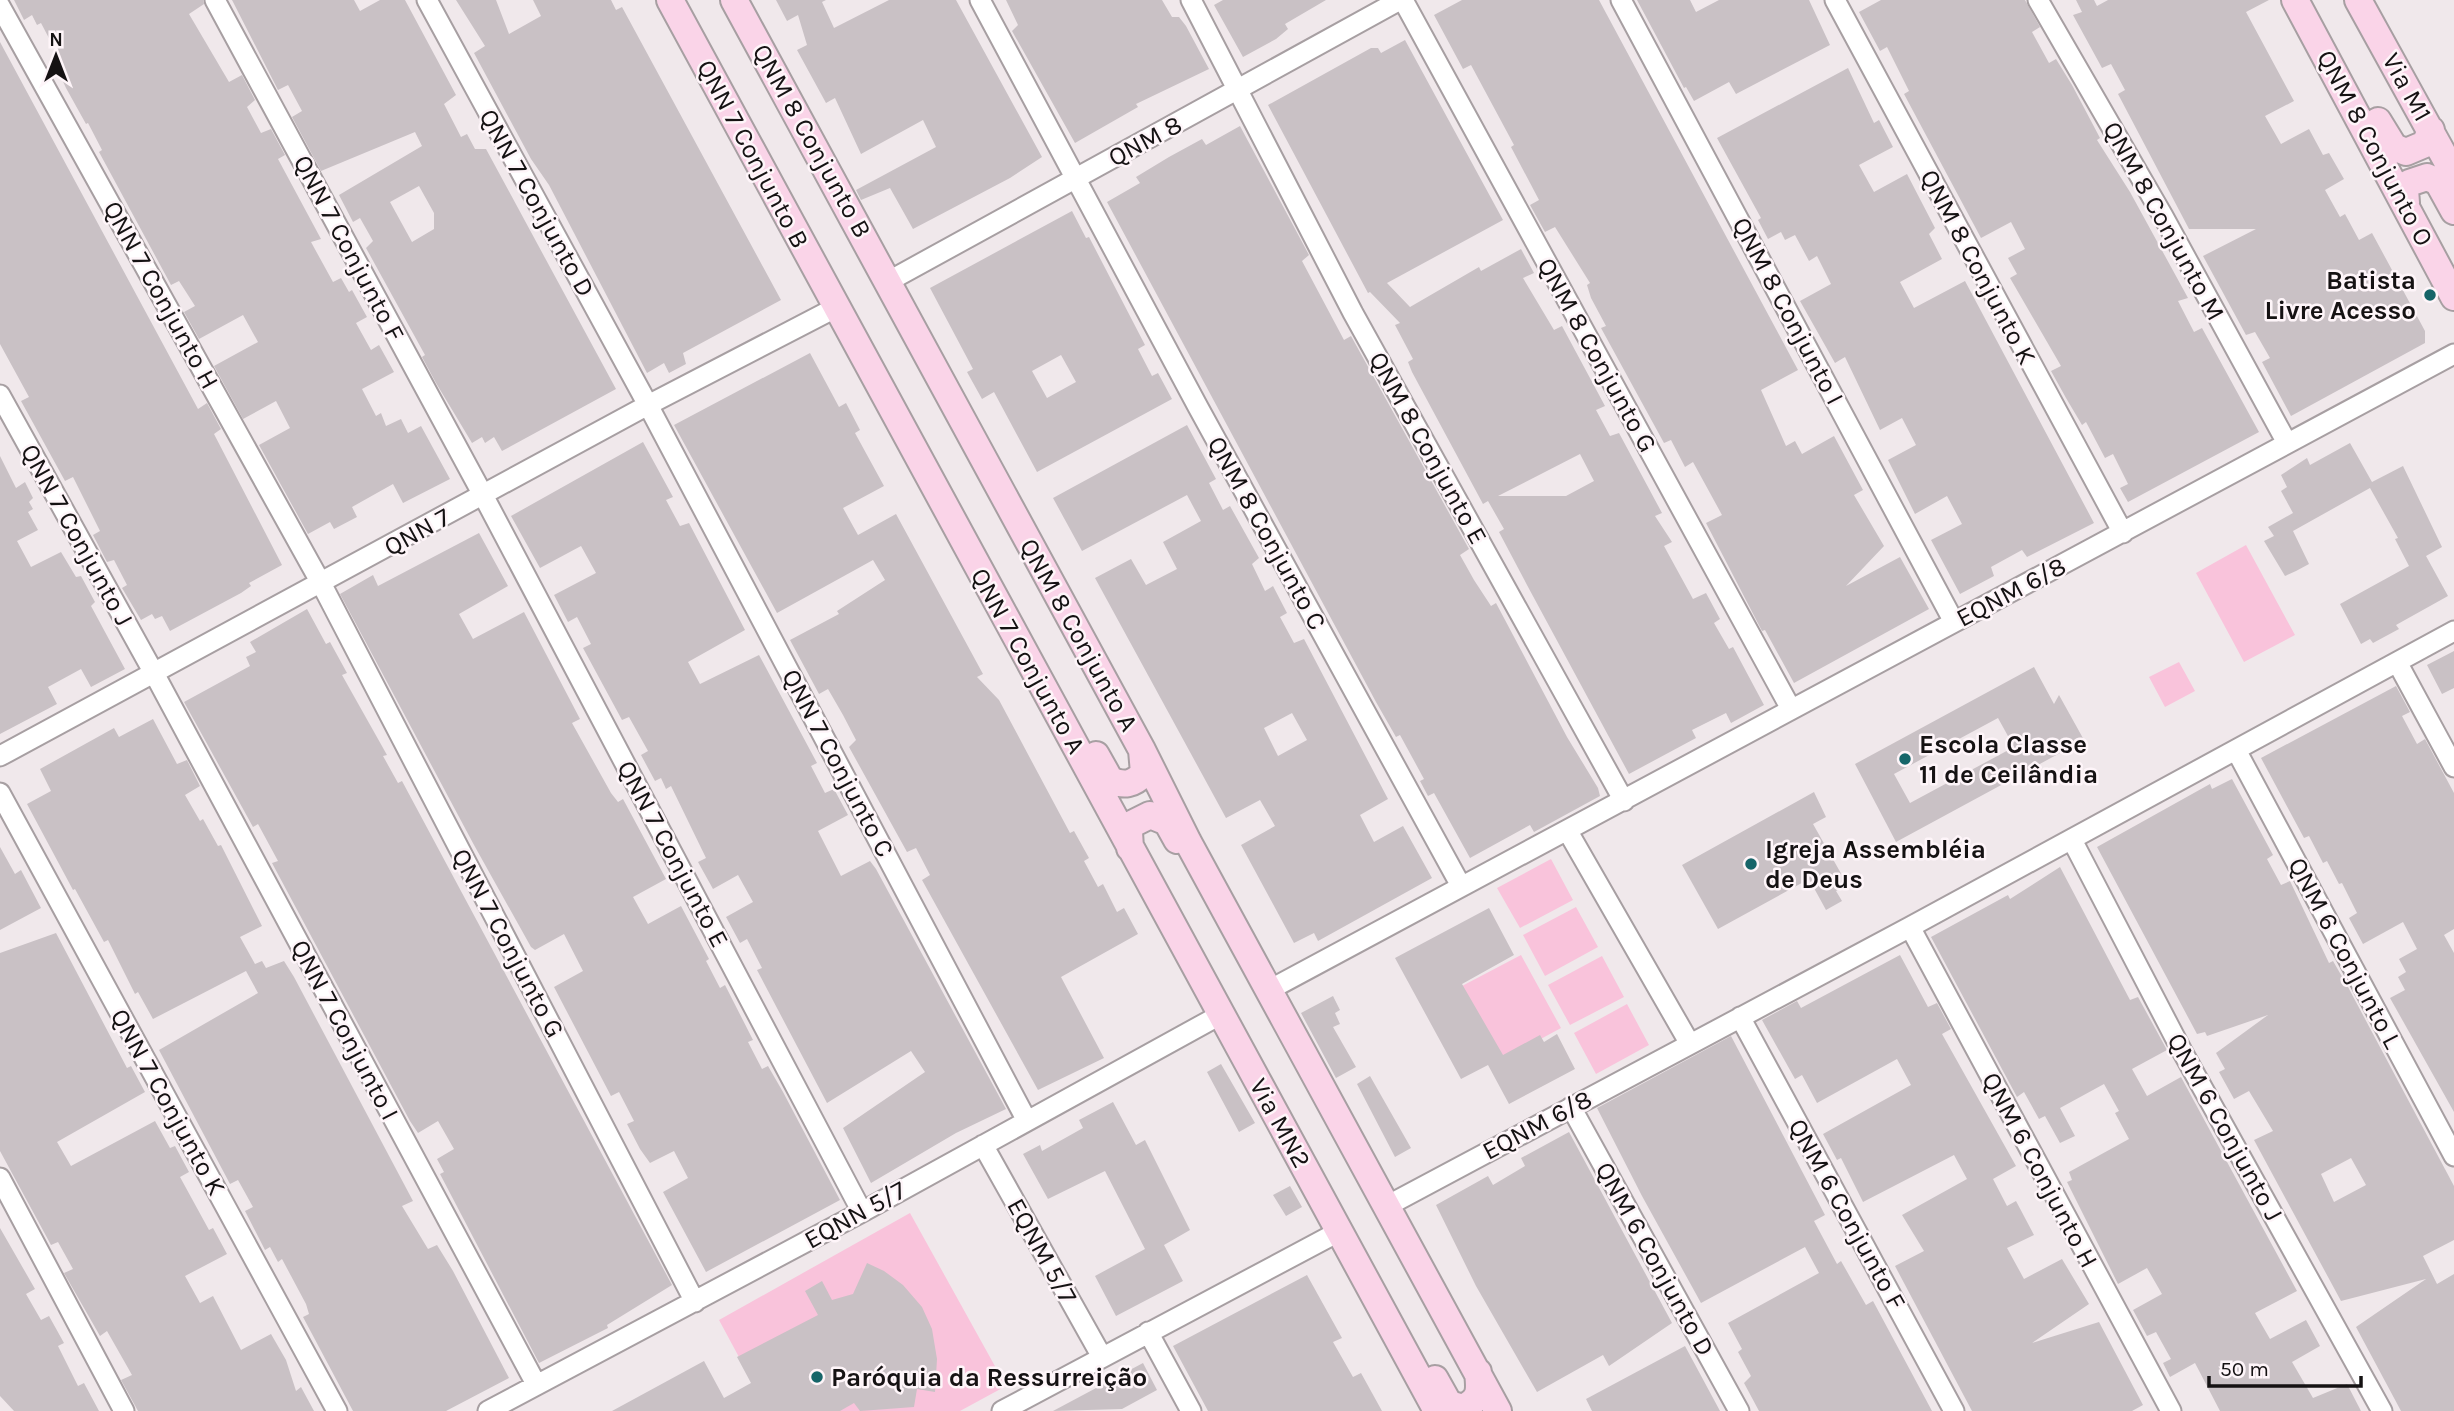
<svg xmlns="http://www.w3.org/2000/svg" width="2454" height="1411" font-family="Karla,sans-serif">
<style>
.green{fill:#f9c3db}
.building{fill:#c9c1c5;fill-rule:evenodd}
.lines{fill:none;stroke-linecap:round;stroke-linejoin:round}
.minor-casing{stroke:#a79fa2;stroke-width:23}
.secondary-casing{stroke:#a79fa2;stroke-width:30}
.minor{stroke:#fff;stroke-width:19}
.secondary{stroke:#fad4e8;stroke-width:26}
.poi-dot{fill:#166569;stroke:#fef5f9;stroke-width:2.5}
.labels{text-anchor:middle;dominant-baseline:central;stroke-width:5;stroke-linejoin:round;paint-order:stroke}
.street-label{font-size:26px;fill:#151213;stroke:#fef5f9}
.poi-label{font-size:26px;font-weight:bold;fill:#151213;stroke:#fef5f9;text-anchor:start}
</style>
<rect width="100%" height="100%" fill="#f0e8eb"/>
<path class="green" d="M2246 545 2295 635 2244 662 2196 573Z
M2179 662 2195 691 2165 707 2149 677Z
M1551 859 1573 900 1520 928 1497 888Z
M1576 907 1598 947 1545 976 1523 935Z
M1521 955 1561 1028 1502 1060 1462 986Z
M1602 956 1624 997 1570 1025 1548 985Z
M1627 1004 1649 1045 1596 1074 1574 1033Z
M910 1213 1006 1386 960 1411H768L719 1320Z"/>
<path class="building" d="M14 0H203L204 4 189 14 229 82 242 75 255 100 247 107 261 133 271 129 285 155 278 159 321 239 311 242 333 282 341 278 349 292 352 290 367 317 356 323 371 350 379 345 394 372 362 389 376 416 381 413 386 426 401 419 408 433 421 426 450 479 403 503 393 484 352 507 357 517 334 529 330 522 308 534 259 445 290 428 276 401 243 419 214 366 258 342 243 315 199 339 184 312 195 306 179 281 171 285 99 152 102 150 88 123 86 124 66 88 55 64 61 61 41 23 37 25 32 15 24 20Z
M232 0H354L360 11 380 0H405L456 95 444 104 461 137 467 134 475 149H486L616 389 502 451 494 437 485 443 482 437 472 443 436 383 422 357 425 355 366 248 373 241 360 218 353 222 339 195 422 146 415 132 321 171 292 117 302 111 288 85 278 90ZM419 186 434 213V229L412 242 390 202Z
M456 0H496L509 34 541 16 533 0H611L616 10 622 7 781 300 683 353 686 364 669 373 664 363 647 373 549 185 531 159 474 53 485 46Z
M776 0H826L822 2 834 28 889 0H956L1042 157 1010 178 913 229 890 188 861 200 856 190 936 147 923 120 861 154 835 98 826 103 797 50 807 45 798 15 787 21Z
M1006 0H1162L1172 17H1179L1186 26 1209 69 1136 104 1138 107 1075 143 1012 31 1018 25Z
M1223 0H1326L1285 24 1288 29 1276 39 1243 57 1214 5Z
M1462 0H1599L1798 370 1761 390 1786 446 1795 441 1802 454 1834 436 1863 490 1854 495 1884 546 1846 586 1900 557 1929 609 1794 683 1765 630 1762 631 1706 523 1722 515 1693 462 1685 467 1671 440 1664 443 1601 328 1606 326 1591 298 1587 285 1590 283 1555 227 1545 232 1530 205 1539 200 1511 147 1514 145 1471 65 1463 69 1434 15Z
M1637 0H1690L1696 12 1719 0H1809L1830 45 1736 94 1729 82 1694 101 1686 87 1684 88Z
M1881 0H2025L2040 27 2032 32 2049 63 2056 59 2072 85 2100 138 2097 140 2130 192 2188 298 2178 301 2194 332 2202 328 2259 432 2128 502 2120 488 2128 484 2113 454 2105 458 2086 422 2082 425 2066 398 2051 371 2061 366 2010 278 2017 274 2008 258 2025 249 2011 222 1981 238 1904 94 1909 91 1887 47 1880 51 1859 12Z
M2076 0H2094L2097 6 2108 0H2269L2246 12 2294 101 2265 116 2281 144 2309 129 2323 155 2329 153 2344 179 2325 190 2340 217 2345 214 2359 240 2372 233 2425 331V343L2291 416 2262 362 2270 358 2255 332 2246 335 2203 256 2256 229H2189L2118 94 2125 90 2111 64 2102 68 2073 15 2082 12Z
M1405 40 1503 220 1387 283 1410 307 1479 267 1481 271 1521 249 1534 273 1523 278 1554 330 1562 326 1605 406 1596 410 1610 436 1619 433 1662 513 1655 516 1672 542 1664 546 1693 599 1706 593 1720 619 1714 623 1729 649 1733 647 1764 705 1731 723 1726 713 1692 730 1696 738 1629 774 1527 585 1499 532 1504 529 1488 501 1483 504 1412 372 1408 362 1413 359 1395 325 1400 323 1370 292 1368 293 1268 105 1371 48H1378L1381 53ZM1580 454 1594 481 1566 496H1498Z
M0 42 198 409 207 403 221 429 214 434 282 565 249 583 251 586 241 593 170 631 162 616 155 619 152 614 141 620 122 588 127 585 114 560 107 562 93 535 100 531 73 477 65 481 21 401 29 397 0 344Z
M1848 68 1874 123 1879 120 1893 147 1859 165 1874 192 1907 174 1935 228 1929 234 1942 259 1900 282 1914 308 1965 281 2094 523 2027 557 2022 550 1991 567 1994 576 1960 594 1931 540 1962 524 1947 496 1915 514 1888 460 1916 445 1902 418 1880 430 1845 357 1835 363 1800 301 1831 284 1817 256 1809 261 1795 235 1785 240 1781 232 1768 239 1758 220 1761 218 1717 138Z
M1240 126 1309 255 1302 261 1344 340 1351 336 1469 549 1460 555 1474 580 1491 606 1496 603 1567 737 1598 788 1600 796 1534 832 1530 825 1470 858 1434 793 1428 796 1420 781 1424 779 1400 735 1396 737 1376 702 1107 202 1140 183 1136 177 1169 157 1202 139 1206 145Z
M1072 211 1086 238 1089 237 1145 345 1138 349 1152 376 1158 373 1172 399 1037 472 994 392 982 399 967 372 973 369 930 288ZM1061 355 1076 382 1047 398 1032 371Z
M810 353 839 407 846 403 860 430 855 433 884 486 843 508 858 535 896 514 983 674 977 677 999 700 1070 833 1074 831 1089 858 1084 861 1098 887 1103 884 1117 912 1124 908 1138 934 1061 977 1104 1058 1038 1090 922 880 930 875 916 848 907 852 849 747 856 740 843 715 828 689 819 694 790 640 839 614 837 611 885 580 873 560 777 613 674 425Z
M1187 425 1216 479 1209 483 1223 510 1230 506 1259 558 1252 564 1265 591 1273 586 1287 613 1280 617 1294 643 1304 639 1388 799 1360 815 1374 842 1403 826 1432 878 1318 941 1314 933 1294 943 1241 845 1275 826 1260 800 1226 818 1095 578 1131 559 1146 585 1177 569 1163 542 1201 521 1187 495 1082 551 1053 498ZM1292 713 1307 740 1278 756 1264 728Z
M643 442 673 497 666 500 680 526 689 523 745 630 688 662 700 684 759 655 817 763 811 766 825 793 834 789 848 815 818 831 841 876 870 861 876 869 1006 1109 956 1133 871 1183 843 1128 925 1072 911 1051 827 1103 757 970 762 968 747 939 740 943 726 917 753 902 738 875 713 889 698 862 706 858 671 786 666 789 661 778 655 781 641 755 648 751 629 717 622 720 583 648 591 644 577 617 568 622 554 595 596 573 581 546 540 568 511 516Z
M2350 443 2372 482 2403 466 2442 547 2426 556 2448 596 2396 625 2399 629 2373 643 2370 639 2361 644 2340 604 2409 566 2395 539 2398 538 2370 488 2293 531 2309 564 2296 571 2285 576 2264 541 2274 536 2268 527 2293 513 2281 491 2287 487 2281 475 2307 458 2310 465Z
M0 456 16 488 25 482 33 498 29 502 33 509 28 512 38 530 17 541 31 567 61 552 76 577 81 576 95 602 91 606 125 669 91 687 81 669 48 687 57 704 0 734Z
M479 533 508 586 459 614 473 639 524 612 580 719 572 723 611 793 618 802 623 799 666 879 633 897 648 924 681 906 709 959 706 961 720 988 725 985 753 1040 748 1042 762 1069 768 1066 783 1092 840 1200 706 1272 663 1192 688 1178 674 1151 650 1163 640 1149 627 1124 634 1121 619 1092 611 1096 554 987 583 971 564 934 535 950 531 947 474 845 340 594 373 575 378 586Z
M307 609 326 644 330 642 347 673 342 675 387 755 383 756 398 783 402 781 672 1285 607 1325 608 1328 539 1363 440 1174 444 1172 437 1159 454 1149 438 1121 418 1133 410 1121 272 863 278 861 258 824 253 827 184 702 250 666 246 657 256 652 250 642Z
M2454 651V688L2442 694 2427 665Z
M2034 667 2054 704 2059 695 2084 740 1896 842 1855 764ZM1998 718 2014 747 1910 803 1894 774Z
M2396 686 2410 712 2402 716 2417 744 2425 739 2454 793V929L2444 935 2454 953V1112L2390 998 2405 990 2398 977 2406 972 2399 959 2417 949 2403 922 2363 944 2349 918 2357 913 2342 883 2339 884 2327 861 2323 863 2309 836 2304 838 2261 758Z
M153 719 177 764 187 760 200 786 185 795 200 821 203 819 218 846 221 845 262 926 240 937 255 964 262 961 266 968 284 961 294 977 413 1201 402 1206 428 1249 437 1245 453 1271 509 1378 446 1411H353L303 1317 309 1314 306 1304 282 1259 278 1262 270 1247 265 1250 245 1211 253 1207 238 1180 230 1184 159 1050 258 993 246 971 153 1019 138 992 135 994 108 940 104 942 75 889 73 890 27 804 51 791 40 769 114 728 119 737Z
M2232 779 2273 855 2267 859 2281 885 2290 881 2329 963 2333 961 2348 987 2454 1186V1240L2423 1256 2437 1284 2454 1274V1411H2401L2356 1327 2426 1279 2341 1301 2254 1140 2273 1131 2249 1091 2234 1099 2219 1072 2225 1069 2216 1053 2268 1015 2207 1036 2205 1032 2197 1034 2097 847 2210 784 2212 789ZM2351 1158 2366 1185 2334 1202 2321 1174Z
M1814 792 1826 817 1813 824 1847 884 1836 891 1842 901 1826 910 1809 879 1718 929 1682 865Z
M0 847 15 874 21 870 41 908 0 930Z
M2060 867 2130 1000 2138 997 2167 1050 2132 1069 2147 1096 2181 1077 2297 1291 2255 1313 2270 1339 2306 1320 2320 1346 2292 1362 2313 1398 2347 1384 2361 1411H2220L2195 1363 2170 1377 2163 1363 2171 1359 2156 1332 2147 1336 2133 1310 2162 1294 2147 1268 2118 1284 2067 1182 2072 1180 2069 1172 2129 1139 2115 1113 2119 1111 2104 1084 2060 1108 2075 1136 2060 1143 2045 1116 2039 1119 2024 1092 2017 1097 1931 937 2008 895 2010 899Z
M1489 908 1514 955 1462 984 1503 1055 1540 1035 1544 1042 1557 1034 1575 1069 1509 1104 1488 1065 1461 1079 1395 958Z
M56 933 127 1068 131 1066 145 1092 57 1142 71 1166 155 1121 170 1148 175 1146 189 1172 180 1177 209 1230 213 1228 227 1254 185 1276 200 1303 213 1296 241 1350 271 1334 286 1360 296 1391 301 1387 314 1411H138L121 1380 132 1375 107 1331 100 1336 64 1273 73 1269 58 1242 51 1245 0 1151V953Z
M1900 955 1928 1007 1937 1003 1951 1029 1942 1034 2016 1166 1993 1179 2007 1206 2016 1201 2034 1235 2007 1248 2024 1279 2062 1259 2089 1304 2032 1343 2099 1322 2143 1405 2132 1411H1972L1895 1266 1924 1251 1902 1215 1967 1179 1954 1155 1863 1202 1841 1158 1837 1160 1823 1134 1911 1085 1897 1059 1817 1103 1802 1075 1795 1079 1762 1020 1797 1001 1801 1008Z
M1333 996 1340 1010 1335 1013 1340 1024 1333 1027 1356 1067 1336 1078 1301 1013Z
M1731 1036 1825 1215 1814 1221 1837 1264 1841 1261 1866 1305 1873 1301 1932 1411H1759L1744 1383 1751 1376 1738 1352 1742 1349 1728 1323 1819 1273 1805 1247 1701 1303 1642 1196 1597 1108Z
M1221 1064 1255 1123 1239 1132 1207 1072Z
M1370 1076 1411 1148 1395 1157 1357 1084Z
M1113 1102 1136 1145 1145 1140 1190 1230 1164 1245 1183 1281 1116 1316 1095 1276 1145 1249 1105 1171 1048 1199 1023 1154 1040 1145 1042 1151 1083 1128 1079 1120Z
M1569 1132 1672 1323 1609 1366 1603 1355 1537 1392 1476 1286 1436 1205 1488 1176 1493 1185 1525 1166 1521 1158Z
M1290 1186 1302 1207 1286 1216 1273 1195Z
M0 1228 35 1289 26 1294 41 1320 49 1316 64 1343 58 1346 78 1386 84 1383 99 1411H14L0 1396Z
M867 1263 884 1271 903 1285 922 1307 932 1329 937 1359 935 1392 917 1389 914 1407 860 1411 854 1403 840 1411H612L704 1361 724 1398 751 1383 737 1357 818 1315 805 1291 822 1281 832 1300 853 1294Z
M1307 1275 1342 1338 1333 1342 1353 1377 1361 1373 1382 1411H1208L1173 1346Z
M1685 1346 1720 1411H1592L1586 1399Z
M1143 1363 1157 1390 1122 1409 1053 1411Z"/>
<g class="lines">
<defs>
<path id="minor" d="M215 0 483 495 862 1212
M427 0 648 405 1027 1121
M980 0 1198 407 1461 886
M1191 0 1353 313 1624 801
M1403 0 1791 709
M1621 0 1954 622
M1835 0 2123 533
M2038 0 2163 216 2287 443
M0 6 322 585 695 1302
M889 281 1400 0
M0 395 155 675 536 1384
M2397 662 2454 767
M2236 750 2454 1156
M0 756 648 405 835 308
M0 793 337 1411
M1567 830 1690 1044
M2072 840 2182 1051 2382 1411
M1910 927 2171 1411
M1269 990 2454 354
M1740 1017 1954 1411
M1571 1107 1739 1411
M983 1145 1102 1357
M0 1178 124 1411
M1385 1207 1910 927 2454 631
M1148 1332 1191 1411
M488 1411 862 1212 1220 1015
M1002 1411 1340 1231"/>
<path id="secondary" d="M670 0 1437 1411
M734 0 1142 750 1188 842 1498 1411
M2295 0 2454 297
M2358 0 2454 174
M2378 121 2394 147 2406 152 2425 144 2431 130
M2406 203 2405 189 2409 183 2427 177 2438 182 2454 211
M1096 755 1110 780C1124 786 1133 785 1144 773L1142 750
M1130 848 1129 832 1132 824 1150 815 1167 822 1177 840
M1435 1379 1449 1404 1463 1408C1481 1399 1480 1391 1478 1372"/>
</defs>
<use href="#minor" class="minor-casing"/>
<use href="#secondary" class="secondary-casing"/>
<use href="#minor" class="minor"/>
<use href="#secondary" class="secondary"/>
</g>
<g class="poi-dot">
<circle cx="2430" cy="295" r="7"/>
<circle cx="1905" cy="759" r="7"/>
<circle cx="1751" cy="864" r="7"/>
<circle cx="817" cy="1377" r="7"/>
</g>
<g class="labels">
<g class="street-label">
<text transform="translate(2407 87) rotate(61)">Via M1</text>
<text transform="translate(812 141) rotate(61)">QNM 8 Conjunto B</text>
<text transform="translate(1145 141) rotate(-28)">QNM 8</text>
<text transform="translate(2375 148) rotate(62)">QNM 8 Conjunto O</text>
<text transform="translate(753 154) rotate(62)">QNN 7 Conjunto B</text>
<text transform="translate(537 203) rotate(61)">QNN 7 Conjunto D</text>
<text transform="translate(2164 221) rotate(61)">QNM 8 Conjunto M</text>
<text transform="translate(349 248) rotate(62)">QNN 7 Conjunto F</text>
<text transform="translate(1978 267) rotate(62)">QNM 8 Conjunto K</text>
<text transform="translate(161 295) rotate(61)">QNN 7 Conjunto H</text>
<text transform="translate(1788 311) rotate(62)">QNM 8 Conjunto I</text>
<text transform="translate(1597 355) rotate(61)">QNM 8 Conjunto G</text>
<text transform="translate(1428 448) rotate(61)">QNM 8 Conjunto E</text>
<text transform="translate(417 532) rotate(-29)">QNN 7</text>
<text transform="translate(1267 533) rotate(61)">QNM 8 Conjunto C</text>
<text transform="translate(77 535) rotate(61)">QNN 7 Conjunto J</text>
<text transform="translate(2011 592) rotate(-28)">EQNM 6/8</text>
<text transform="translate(1079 635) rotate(61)">QNM 8 Conjunto A</text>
<text transform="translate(1028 661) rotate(61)">QNN 7 Conjunto A</text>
<text transform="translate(838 763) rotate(62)">QNN 7 Conjunto C</text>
<text transform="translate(673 854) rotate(62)">QNN 7 Conjunto E</text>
<text transform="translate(508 943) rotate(62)">QNN 7 Conjunto G</text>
<text transform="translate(2345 953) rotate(62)">QNM 6 Conjunto L</text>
<text transform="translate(345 1030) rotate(62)">QNN 7 Conjunto I</text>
<text transform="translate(168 1102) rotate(61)">QNN 7 Conjunto K</text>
<text transform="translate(1280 1123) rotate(61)">Via MN2</text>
<text transform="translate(1537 1125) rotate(-28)">EQNM 6/8</text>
<text transform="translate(2225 1127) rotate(61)">QNM 6 Conjunto J</text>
<text transform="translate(2040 1170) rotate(62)">QNM 6 Conjunto H</text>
<text transform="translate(1847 1214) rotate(61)">QNM 6 Conjunto F</text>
<text transform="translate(855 1215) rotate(-29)">EQNN 5/7</text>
<text transform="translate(1042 1251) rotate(61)">EQNM 5/7</text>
<text transform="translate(1655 1259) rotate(61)">QNM 6 Conjunto D</text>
</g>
<g class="poi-label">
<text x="2416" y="280" text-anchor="end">Batista<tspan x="2416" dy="30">Livre Acesso</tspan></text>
<text x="1919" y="744">Escola Classe<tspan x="1919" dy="30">11 de Ceilândia</tspan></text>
<text x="1765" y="849">Igreja Assembléia<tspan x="1765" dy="30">de Deus</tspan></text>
<text x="831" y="1377">Paróquia da Ressurreição</text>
</g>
</g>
<g transform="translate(56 56)" stroke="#fef5f9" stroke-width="5" paint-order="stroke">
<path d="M0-5L12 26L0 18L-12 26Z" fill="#151213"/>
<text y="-10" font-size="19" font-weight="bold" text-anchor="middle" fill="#151213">N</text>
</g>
<path d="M2209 1376v10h152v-10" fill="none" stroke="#151213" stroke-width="3.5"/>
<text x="2220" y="1376" font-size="21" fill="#151213" stroke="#fef5f9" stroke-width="5" paint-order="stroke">50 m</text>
</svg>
